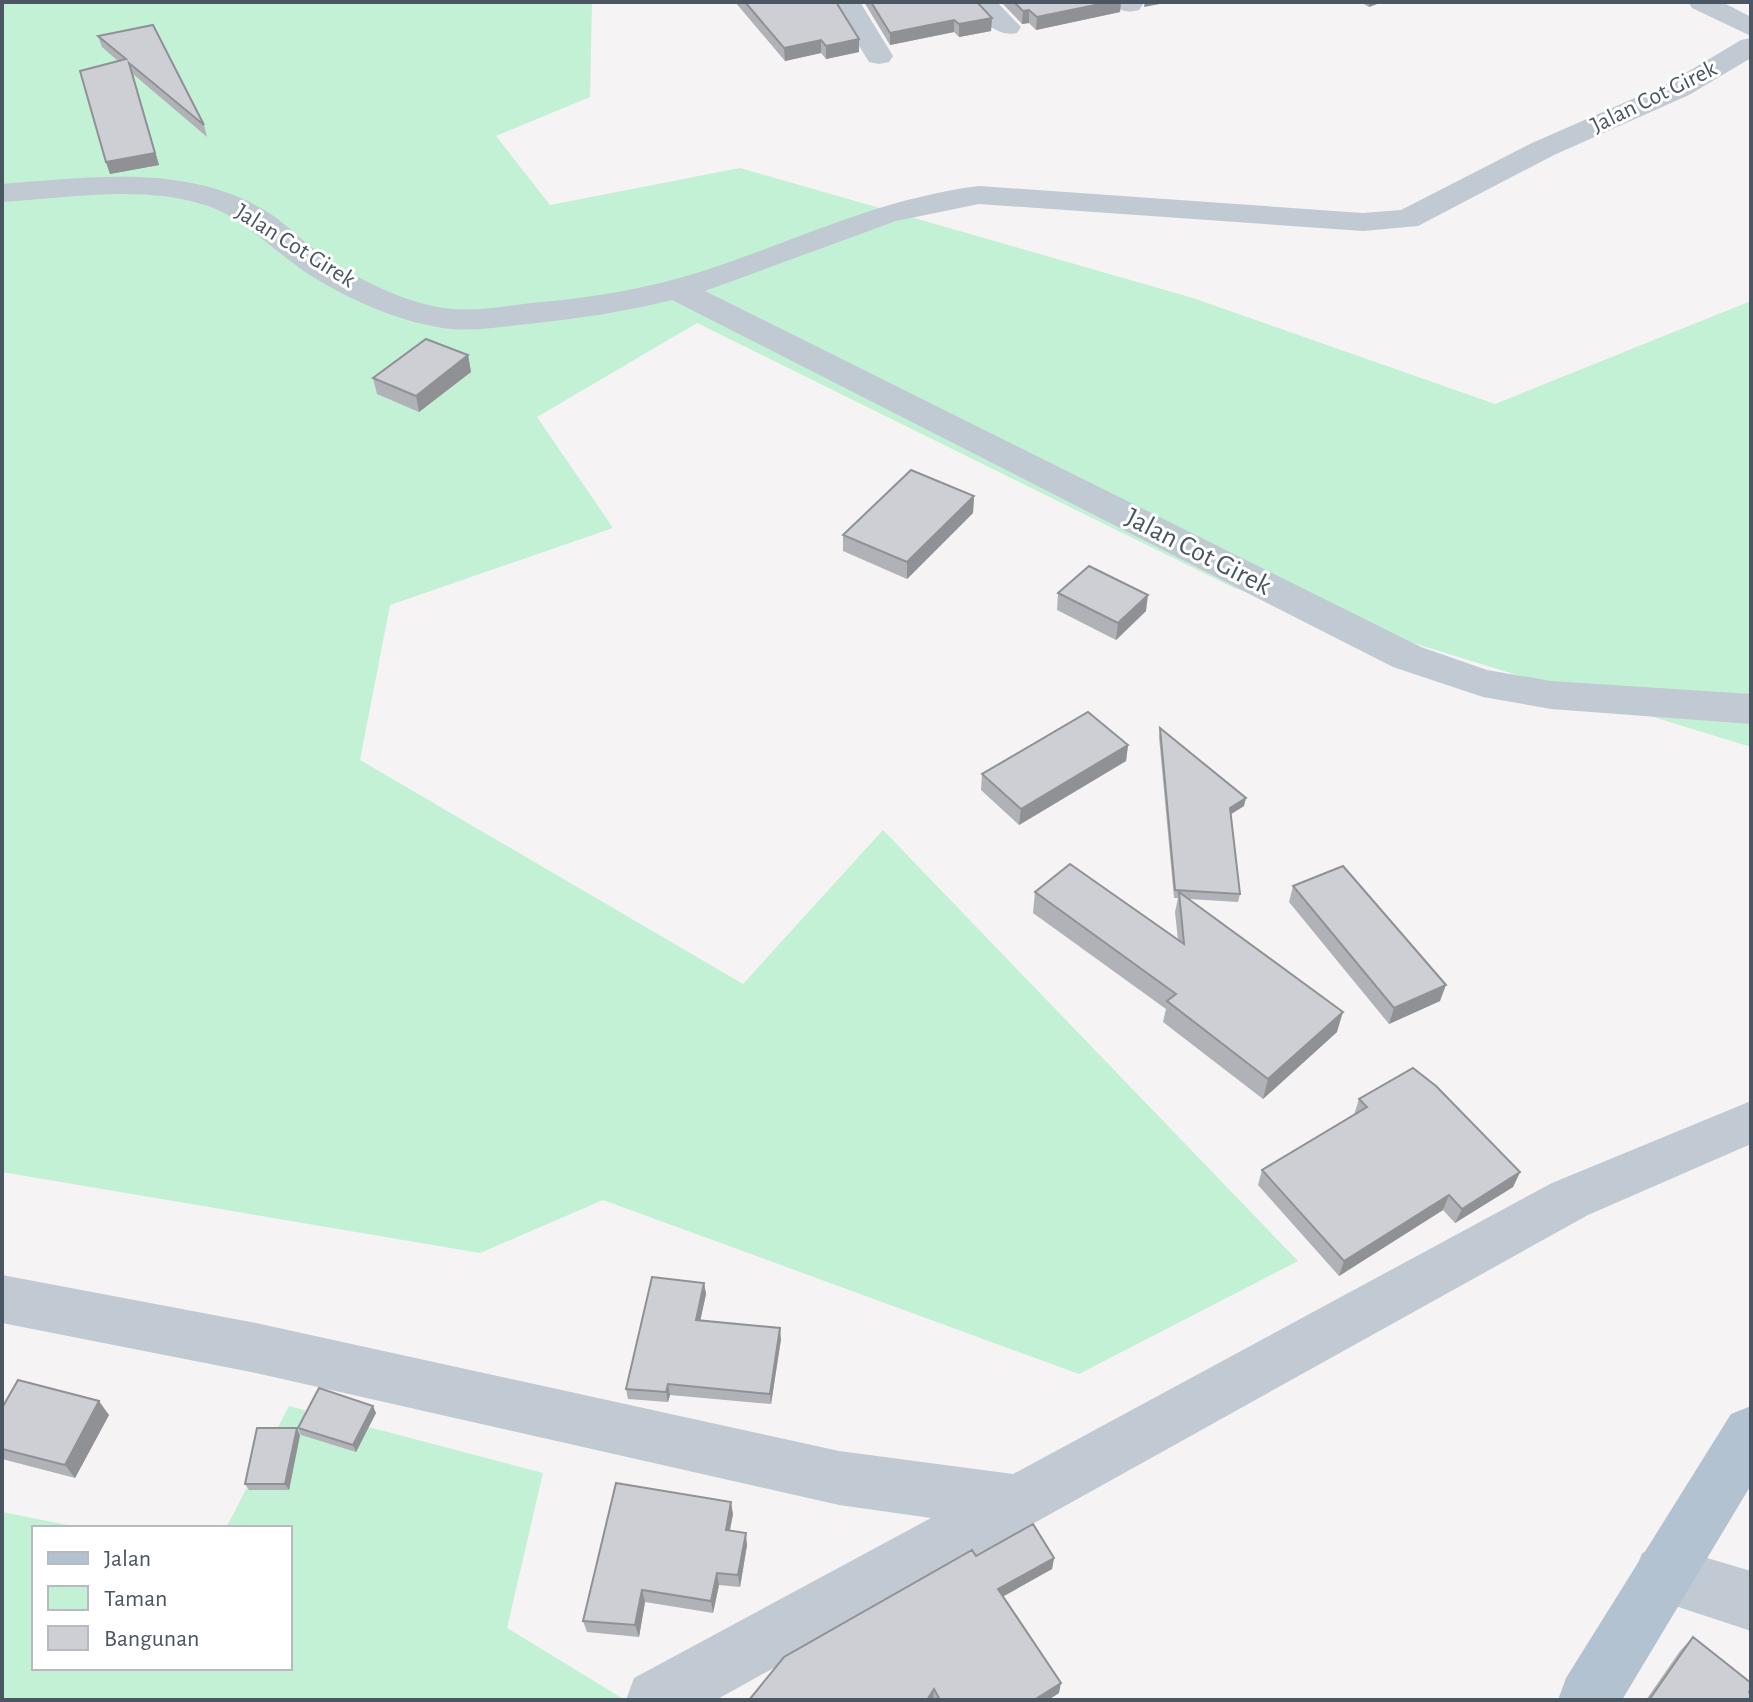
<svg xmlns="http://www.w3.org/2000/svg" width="1753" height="1702" font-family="'Alegreya Sans',sans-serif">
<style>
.green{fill:#c3f1d5}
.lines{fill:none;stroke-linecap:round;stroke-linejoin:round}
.minor{fill:#c1cad2;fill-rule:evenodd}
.major{fill:#b3c2d1;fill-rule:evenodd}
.wall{fill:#b0b2b7}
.shaded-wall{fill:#909195}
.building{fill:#cdcfd5;stroke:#909195;stroke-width:2}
.labels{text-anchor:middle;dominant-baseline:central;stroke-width:6;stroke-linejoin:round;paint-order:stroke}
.far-street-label{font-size:24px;fill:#4a5661;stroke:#fff}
.street-label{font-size:28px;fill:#4a5661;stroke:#fff}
</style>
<rect width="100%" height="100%" fill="#f5f3f3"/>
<path class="green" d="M2 2H592L590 97 496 136 550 205 740 168 1193 298 1495 404 1751 301V747L1234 588 697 323 537 417 613 528 390 605 360 760 743 984 883 830 1298 1261 1079 1374 603 1200 480 1253 2 1172Z
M289 1406 543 1473 507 1628 625 1700H2V1512L83 1528H34V1668H290V1528H226Z"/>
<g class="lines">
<path class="minor" d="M832 2H860L893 56 889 62 879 64 869 62Z
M968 2H997L1021 27 1017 33C996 38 980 18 968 2Z
M1113 2H1141L1143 4 1139 10C1127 13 1120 12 1113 2Z
M1688 2H1722L1751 17V36L1692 8Z
M1751 38V58L1689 95 1554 155 1418 226 1363 231 979 204 896 221 705 291 1421 647 1487 670 1551 681 1751 694V724L1551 709 1483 697 1393 667 672 300C624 312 576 319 528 324 498 327 467 333 437 327 393 319 351 300 313 277 277 255 249 221 208 206 144 184 67 198 2 202V184C86 178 180 164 257 206 277 216 293 232 310 246 349 275 404 305 453 309 479 311 505 306 531 303 589 298 647 289 703 271 798 240 877 199 979 186L1363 213 1401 210 1532 143 1669 83 1741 40Z
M1751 1101V1144L1588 1215 716 1700H626L634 1678 931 1518 839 1505 256 1373 2 1323V1275L256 1323 839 1451 1013 1474 1552 1183Z
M1663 1545 1751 1571V1631L1642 1595 1634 1574 1642 1553Z"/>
<path class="major" d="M1751 1406V1485L1622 1700H1558L1566 1678 1731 1414Z"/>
</g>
<path class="wall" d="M735 2H836L859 52 826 59 821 53 785 61Z
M864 2H977L992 18 991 31 959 37 954 32 890 45Z
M1001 2H1121L1120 12 1036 30 1029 23 1022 24Z
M1360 2H1382L1369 7Z
M98 36 204 125 207 137 133 74 159 165 110 174 106 162 118 61 102 47Z
M468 355 471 372 419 412 377 394 373 378Z
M974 496 973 513 907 579 843 551V535Z
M1058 593 1146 611 1116 640 1057 610Z
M1160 728 1244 806 1231 814 1240 894 1238 902 1189 899 1337 1032 1263 1099 1163 1022 1166 1009 1033 913 1035 892 1178 940 1175 912 1178 898H1174L1159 737Z
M1128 745 1126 761 1019 825 981 790 982 774Z
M1293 886 1440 1001 1389 1024 1289 902Z
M1359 1099 1520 1172 1513 1187 1455 1223 1443 1210 1339 1276 1258 1185 1262 1170 1354 1115Z
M704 1283 706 1294 700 1321 781 1339 771 1404 670 1395 668 1402 628 1399 626 1389Z
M2 1408 109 1415 75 1478 2 1459Z
M376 1413 356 1452 301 1435 298 1428Z
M297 1428 300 1435 289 1490H249L245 1484Z
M733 1514 730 1531 747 1545 740 1587 719 1585 713 1613 645 1602 639 1637 587 1632 583 1621Z
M976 1556 1054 1558 1052 1569 1003 1596 1059 1693 1048 1700H749Z
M1693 1637 1749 1692 1751 1700H1646L1680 1651Z"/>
<path class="shaded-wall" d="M1110 2H1121L1120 12 1036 30 1037 17Z
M1145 2H1170L1144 7Z
M1370 2H1382L1369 7Z
M1029 10V23L1022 24 1023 11Z
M992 18 991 31 959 37V24Z
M954 20V32L890 45V33Z
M859 39V52L826 59V46Z
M821 40V53L785 61 784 48Z
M129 63 159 165 110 174 106 162Z
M468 355 471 372 419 412 416 396Z
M974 496 973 513 907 579V562Z
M1148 595 1146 611 1116 640 1118 623Z
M1128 745 1126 761 1019 825 1021 809Z
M1246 798 1244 806 1228 816 1230 808Z
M1446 985 1440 1001 1389 1024 1394 1008Z
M1343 1012 1337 1032 1263 1099 1268 1079Z
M1520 1172 1513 1187 1455 1223 1462 1209Z
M1449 1195 1443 1210 1339 1276 1344 1261Z
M704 1283 706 1294 698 1331 696 1320Z
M780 1328 781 1339 771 1404 770 1394Z
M668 1384 670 1395 668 1402 666 1392Z
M99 1401 109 1415 75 1478 65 1465Z
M373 1406 376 1413 356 1452 353 1445Z
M297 1428 300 1435 289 1490 285 1484Z
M731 1502 733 1514 727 1543 726 1530Z
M746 1533 747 1545 740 1587 738 1575Z
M1054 1558 1052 1569 997 1600 998 1589Z
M717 1573 719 1585 713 1613 711 1601Z
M642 1590 645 1602 639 1637 635 1625Z
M1061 1683 1059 1693 1048 1700H1034Z
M934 1689 933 1700H927Z"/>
<path class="building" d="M745 2H836L859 39 826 46 821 40 784 48Z
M871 2H977L992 18 959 24 954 20 890 33Z
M1014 2H1110L1037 17 1029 10 1023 11Z
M153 25 204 125 129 63 155 153 106 162 80 71 126 59 98 36Z
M426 339 468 355 416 396 373 378Z
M911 470 974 496 907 562 843 535Z
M1089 566 1148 595 1118 623 1058 593Z
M1088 712 1128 745 1021 809 982 774Z
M1160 728 1246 798 1230 808 1240 894 1175 890Z
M1070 864 1184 944 1179 892 1343 1012 1268 1079 1167 1001 1176 994 1035 892Z
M1343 866 1446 985 1394 1008 1293 886Z
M1413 1068 1436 1086 1520 1172 1462 1209 1449 1195 1344 1261 1262 1170 1367 1107 1359 1099Z
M652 1277 704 1283 696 1320 780 1328 770 1394 668 1384 666 1392 626 1389Z
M18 1380 99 1401 65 1465 2 1449V1408Z
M319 1388 373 1406 353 1445 298 1428Z
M257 1428H297L285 1484H245Z
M616 1483 731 1502 726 1530 746 1533 738 1575 717 1573 711 1601 642 1590 635 1625 583 1621Z
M1033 1524 1054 1558 998 1589 1061 1683 1034 1700H940L934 1689 927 1700H749L784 1657 972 1550 976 1556Z
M1693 1637 1751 1683V1688L1749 1692 1751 1693V1700H1649Z"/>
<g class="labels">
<g class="far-street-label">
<text transform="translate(1654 97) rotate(-26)">Jalan Cot Girek</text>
<text transform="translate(295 246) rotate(32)">Jalan Cot Girek</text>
</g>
<g class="street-label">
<text transform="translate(1198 552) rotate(27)">Jalan Cot Girek</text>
</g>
</g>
<rect width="1753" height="1702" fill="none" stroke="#4a5661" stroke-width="8"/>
<rect x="32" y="1526" width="260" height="144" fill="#ffffff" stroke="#b7bbc0" stroke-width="2"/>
<rect x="48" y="1552" width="40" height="12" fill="#b3c2d1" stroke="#b7bbc0" stroke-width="2"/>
<text x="104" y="1566" font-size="24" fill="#4a5661">Jalan</text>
<rect x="48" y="1586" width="40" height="24" fill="#c3f1d5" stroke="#b7bbc0" stroke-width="2"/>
<text x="104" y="1606" font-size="24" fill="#4a5661">Taman</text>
<rect x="48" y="1626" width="40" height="24" fill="#cdcfd5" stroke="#b7bbc0" stroke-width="2"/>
<text x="104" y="1646" font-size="24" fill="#4a5661">Bangunan</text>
</svg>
